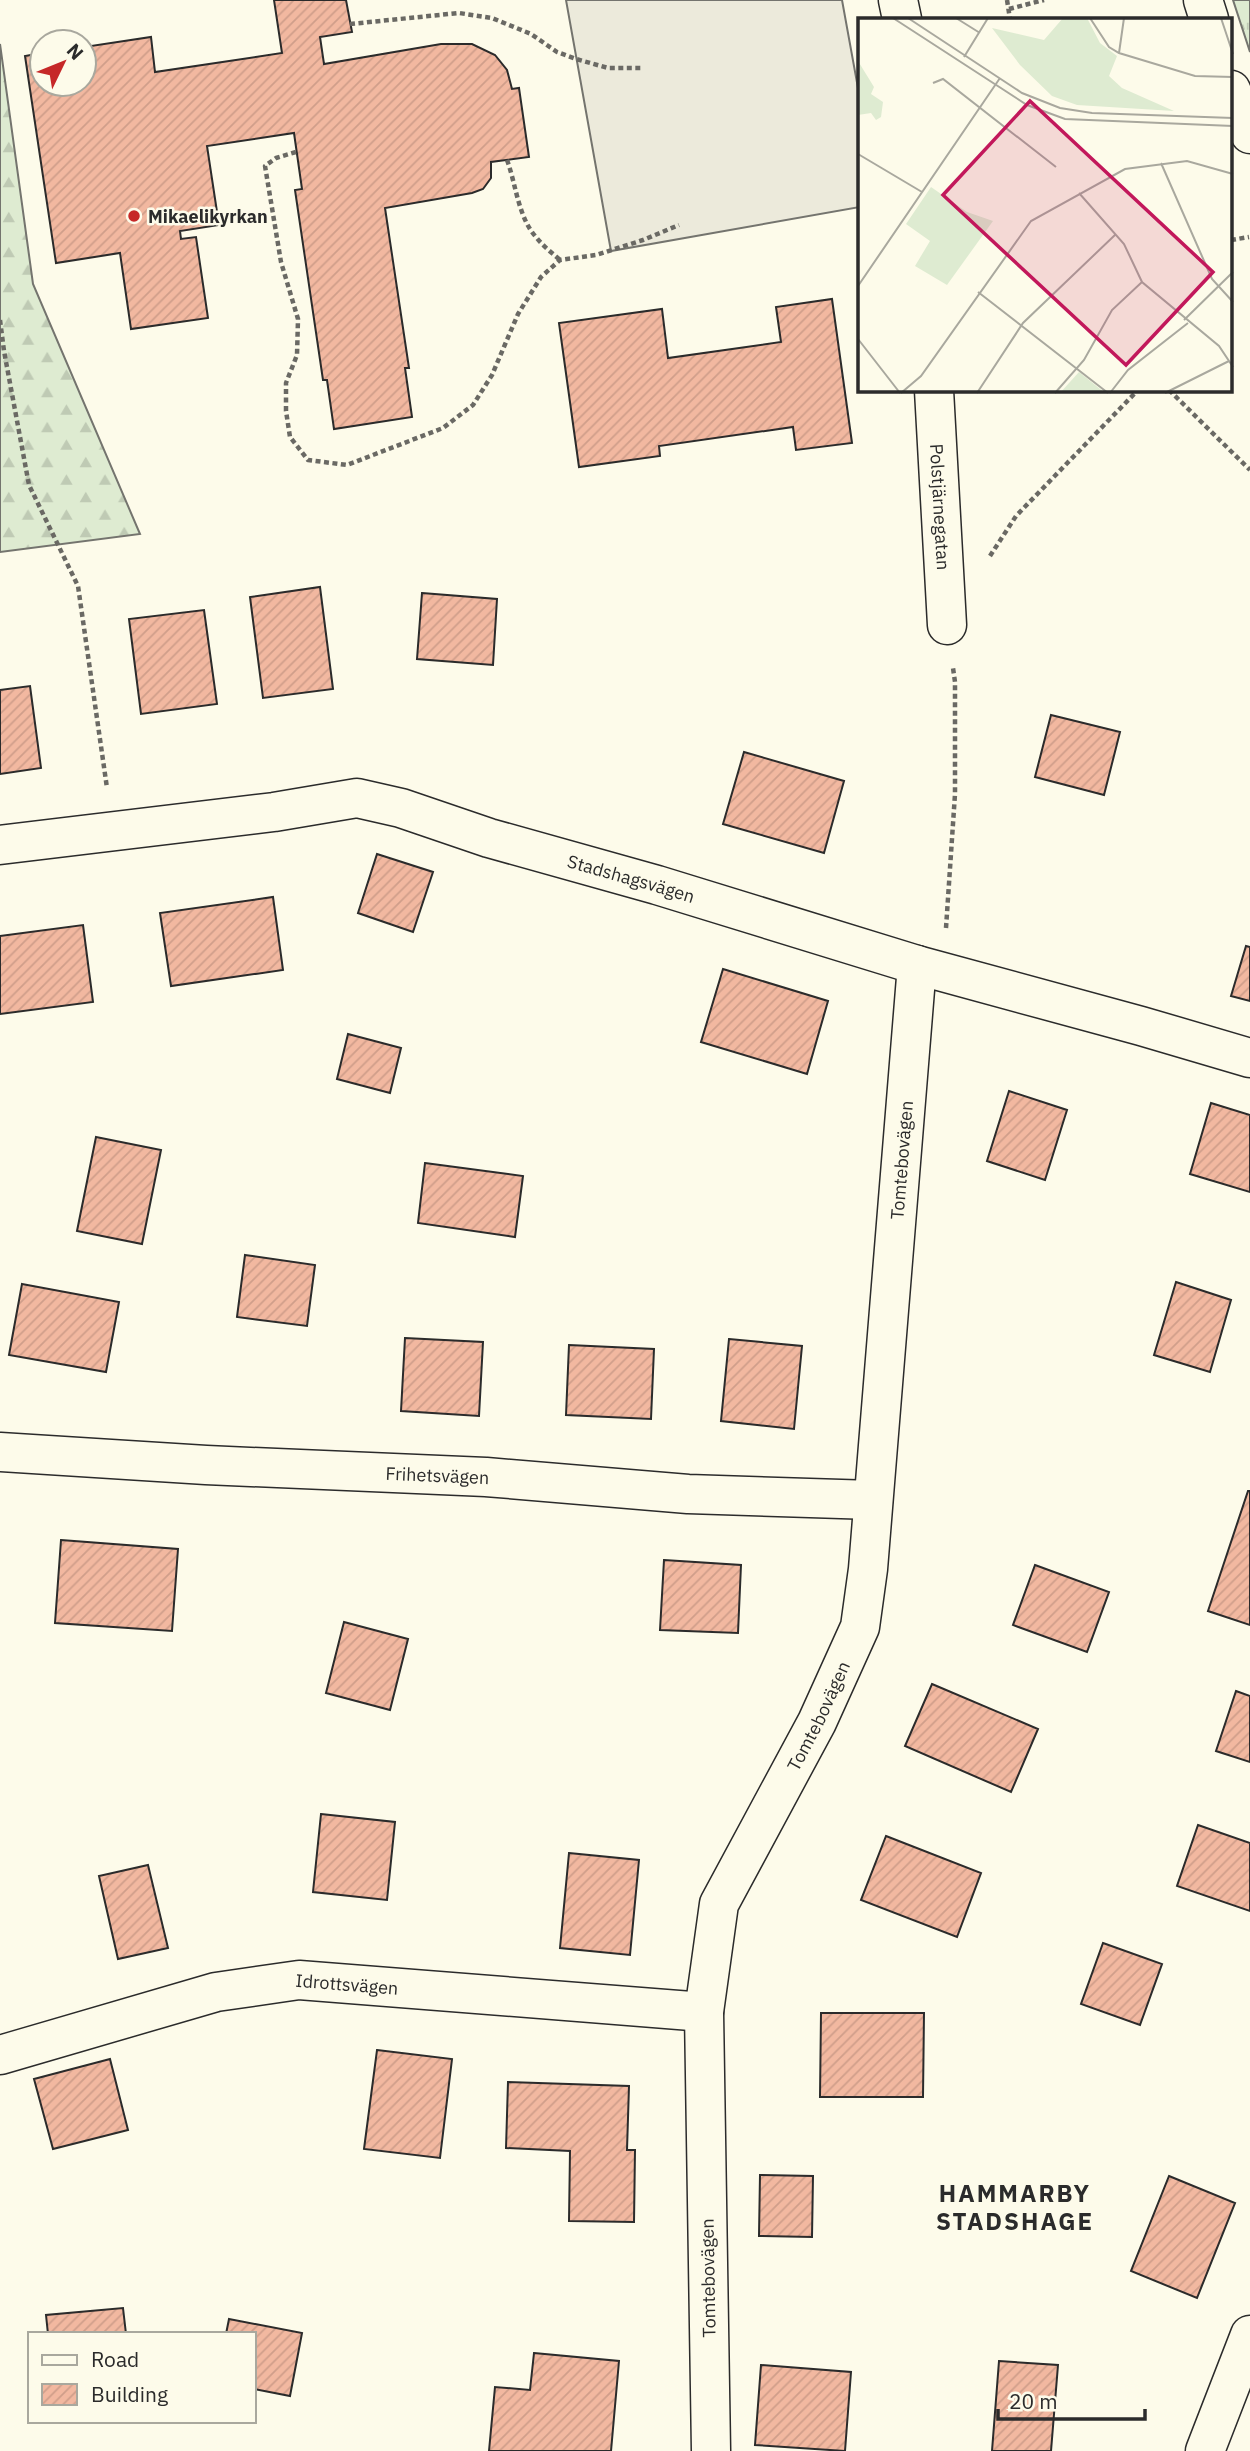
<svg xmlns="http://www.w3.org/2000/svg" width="1250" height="2451" font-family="'IBM Plex Sans',sans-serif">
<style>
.grass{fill:url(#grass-tufts);stroke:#74746e;stroke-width:2}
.forest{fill:url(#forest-firs);stroke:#74746e;stroke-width:2}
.parking{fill:#eceadb;stroke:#74746e;stroke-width:2}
.building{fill:url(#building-hatch);stroke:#2b2b2b;stroke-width:2}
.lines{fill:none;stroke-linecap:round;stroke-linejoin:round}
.street-casing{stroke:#2b2b2b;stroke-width:41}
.secondary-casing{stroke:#2b2b2b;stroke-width:41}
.path{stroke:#6a6964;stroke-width:4.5;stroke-dasharray:5 3.5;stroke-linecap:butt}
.street{stroke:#fdfbea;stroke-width:38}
.secondary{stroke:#fdfbea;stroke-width:38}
.poi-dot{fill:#c62828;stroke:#fdfbea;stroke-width:2.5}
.labels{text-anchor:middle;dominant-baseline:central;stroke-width:5;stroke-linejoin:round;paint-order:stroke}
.poi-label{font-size:18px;font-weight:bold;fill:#2b2b2b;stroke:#fdfbea;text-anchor:start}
.street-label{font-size:18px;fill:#2b2b2b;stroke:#fdfbea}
.district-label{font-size:24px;font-weight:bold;letter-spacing:2px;fill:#2b2b2b;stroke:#fdfbea}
.inset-road{fill:none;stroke:#a9a89e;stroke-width:2}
.view{fill:#c2185b;fill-opacity:0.15;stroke:#c2185b;stroke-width:3.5}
.inset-edge{fill:none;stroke:#2b2b2b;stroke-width:3.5}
</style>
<defs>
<pattern id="grass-tufts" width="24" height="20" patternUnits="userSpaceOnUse" patternTransform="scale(1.75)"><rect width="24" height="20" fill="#deebd1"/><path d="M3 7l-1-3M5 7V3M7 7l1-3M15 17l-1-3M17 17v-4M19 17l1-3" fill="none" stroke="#bfcab4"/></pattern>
<pattern id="forest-firs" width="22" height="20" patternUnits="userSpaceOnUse" patternTransform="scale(1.75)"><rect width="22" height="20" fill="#deebd1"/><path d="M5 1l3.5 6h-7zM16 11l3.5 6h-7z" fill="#bfcab4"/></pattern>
<pattern id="building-hatch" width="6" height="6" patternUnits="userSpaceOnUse" patternTransform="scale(1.75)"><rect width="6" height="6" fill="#f2b8a0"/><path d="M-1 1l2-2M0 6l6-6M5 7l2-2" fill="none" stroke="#d09e8a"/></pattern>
</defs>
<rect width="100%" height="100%" fill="#fdfbea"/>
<path class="grass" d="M1233 0H1250V52Z"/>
<path class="forest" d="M0 44 33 284 140 534 0 552Z"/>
<path class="parking" d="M566 0H842L860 99V207L611 251Z"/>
<path class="building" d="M274 0H346L352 32 320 37 324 64 441 44H472L495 55 507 70 512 89 519 88 529 157 491 162V178L483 189 472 193 385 208 409 368H405L412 417 334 429 327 380H323L295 190 302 189 294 133 207 146 219 225 180 231 181 239 196 237 208 318 131 329 120 253 56 263 25 56 42 53V84H84V47L151 37 155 72 282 53Z
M832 299 852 443 796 450 793 427 659 446 660 456 579 467 559 323 662 309 668 358 781 342 776 307Z
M320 587 333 689 263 698 250 597Z
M422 593 497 599 493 665 417 659Z
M204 610 217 704 141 714 129 619Z
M30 686 41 768 0 774V690Z
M1051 715 1120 732 1104 795 1035 777Z
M744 752 844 781 824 853 723 824Z
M377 854 433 872 413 932 358 913Z
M273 897 283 970 171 986 160 913Z
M83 925 93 1002 0 1014V936Z
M1246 946 1250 947V1001L1231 996Z
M723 969 828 1001 807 1074 701 1042Z
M348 1034 401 1048 390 1093 337 1079Z
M1009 1091 1067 1110 1045 1180 987 1161Z
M1211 1103 1250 1115V1192L1190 1174Z
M96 1137 161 1150 142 1244 77 1231Z
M425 1163 523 1176 515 1237 418 1223Z
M245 1255 315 1265 307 1326 237 1317Z
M1176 1282 1231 1300 1210 1372 1154 1355Z
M22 1284 119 1302 106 1372 9 1355Z
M405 1338 483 1342 479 1416 401 1411Z
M729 1339 802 1346 794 1429 721 1421Z
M569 1345 654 1349 651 1419 566 1415Z
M1248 1491H1250V1625L1208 1611Z
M61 1540 178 1549 172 1631 55 1623Z
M664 1560 741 1565 738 1633 660 1630Z
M1035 1565 1109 1592 1087 1652 1013 1625Z
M344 1622 408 1639 390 1710 326 1693Z
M932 1684 1038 1729 1011 1792 905 1746Z
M1236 1691 1250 1696V1762L1216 1751Z
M321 1814 395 1822 387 1900 313 1892Z
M1198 1825 1250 1843V1911L1177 1886Z
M886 1836 981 1873 957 1937 861 1900Z
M569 1853 639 1860 630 1955 560 1948Z
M148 1865 168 1948 118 1959 99 1876Z
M1103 1943 1162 1964 1140 2025 1081 2004Z
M821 2013H924L923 2097H820Z
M377 2050 452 2059 440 2158 364 2149Z
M110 2059 128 2130 53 2149 34 2079Z
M508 2082 629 2086 627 2150H635L634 2222 569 2221 570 2151 506 2148Z
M760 2175 813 2176 812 2237 759 2236Z
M1169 2176 1235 2203 1197 2298 1131 2271Z
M123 2308 126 2334H48L46 2315Z
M229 2319 302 2333 290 2396 254 2389V2334H226Z
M534 2353 619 2361 611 2451H489L495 2387 530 2390Z
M999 2361 1058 2365 1051 2451H992Z
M761 2365 851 2372 845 2451 755 2445Z"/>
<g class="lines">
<defs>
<g id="street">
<path d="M898 0 902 19"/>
<path id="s1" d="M934 390 947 625"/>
<path id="s2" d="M0 845 274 812 357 798 401 808 489 838 657 885 917 965 1141 1026 1250 1058"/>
<path id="s3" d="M0 1452 206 1465 486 1477 688 1494 873 1500"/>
<path id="s4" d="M0 2055 216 1992 299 1980 704 2012"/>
<path id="s5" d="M711 2451 704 2012 719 1904 817 1722 860 1627 868 1569 917 965"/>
<path d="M1205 2451 1250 2335"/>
</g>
<path id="secondary" d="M1203 0 1209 19
M1231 90 1250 134"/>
</defs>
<use href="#street" class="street-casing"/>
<use href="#secondary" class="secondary-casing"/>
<path class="path" d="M1007 0 1010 19
M1009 9 1044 0
M350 24 459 13 492 18 531 34 557 52 576 59 608 68H643
M296 152 276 158 265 166 281 262 298 319 297 355 286 383V411L290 437 308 460 347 465 443 428 473 405 492 375 518 314 541 277 560 260 596 255 643 240 679 225
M507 160C516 184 518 217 536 237 543 246 552 253 560 260
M1231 240 1249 237
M0 320 4 351 29 485 78 586 107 788
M1169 390 1250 470
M990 556 1016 516 1138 390
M946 928 955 794V682L953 668"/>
<use href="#street" class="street"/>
<use href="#secondary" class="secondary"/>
</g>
<circle class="poi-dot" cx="134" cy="216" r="7"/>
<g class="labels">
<g class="poi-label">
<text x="148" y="216">Mikaelikyrkan</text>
</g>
<g class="street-label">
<text stroke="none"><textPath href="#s1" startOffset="117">Polstjärnegatan</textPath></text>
<text stroke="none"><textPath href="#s2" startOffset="646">Stadshagsvägen</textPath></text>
<text stroke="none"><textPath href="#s5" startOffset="1328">Tomtebovägen</textPath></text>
<text stroke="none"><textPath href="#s3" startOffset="438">Frihetsvägen</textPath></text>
<text stroke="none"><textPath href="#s5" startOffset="761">Tomtebovägen</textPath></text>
<text stroke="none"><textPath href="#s4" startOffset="357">Idrottsvägen</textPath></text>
<text transform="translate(708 2278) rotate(-91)">Tomtebovägen</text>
</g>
<g class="district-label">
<text x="1015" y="2193">HAMMARBY<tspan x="1015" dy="28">STADSHAGE</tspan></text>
</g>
</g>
<g transform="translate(858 18)">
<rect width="374" height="374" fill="#fdfbea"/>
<path d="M205 0H229L242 25 259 38 251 58 264 70 316 93 219 87 194 78 162 47 134 10 186 22ZM0 43 16 69 13 76 25 84 23 99 18 102 13 95 0 97ZM73 169 109 194 135 203 89 267 57 248 72 223 48 206Z" fill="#deebd1"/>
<path d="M221 354 247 375H202Z" fill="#deebd1"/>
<path class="inset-road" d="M35 0 169 87 207 101 375 108M50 0 164 75 202 90 234 95 375 100M98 0 122 15M232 0 251 29 261 35 337 58 375 59M363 0 375 36M261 35 266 0M106 39 130 0M75 65 85 61 198 149M0 136 64 174M303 145 354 261 375 284M221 175 266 226 284 264 361 328 375 349M0 268 142 60M120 274 250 375M326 302 375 254M0 321 42 375M43 375 63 358 173 203 267 151 329 143 375 156M119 375 165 305 258 216M197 375 226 342 254 292 284 264M252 375 270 352 330 305M307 375 371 343"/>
<path class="view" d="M172 83 355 254 268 347 85 177Z"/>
<rect width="374" height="374" class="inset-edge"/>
</g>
<rect x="28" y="2332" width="228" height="91" fill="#fdfbea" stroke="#a9a89e" stroke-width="2"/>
<rect x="42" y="2355" width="35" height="10" fill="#fdfbea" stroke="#a9a89e" stroke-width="2"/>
<text x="91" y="2367" font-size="21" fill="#2b2b2b">Road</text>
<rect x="42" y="2384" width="35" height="21" fill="url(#building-hatch)" stroke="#a9a89e" stroke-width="2"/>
<text x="91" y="2402" font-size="21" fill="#2b2b2b">Building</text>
<g transform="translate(63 63) rotate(47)"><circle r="33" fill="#fdfbea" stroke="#a9a89e" stroke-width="2"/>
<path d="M0-5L12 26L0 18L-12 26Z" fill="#c62828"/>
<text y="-10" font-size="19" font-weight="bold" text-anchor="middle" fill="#2b2b2b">N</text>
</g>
<path d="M998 2409v10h147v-10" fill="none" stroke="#2b2b2b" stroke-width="3.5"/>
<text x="1009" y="2409" font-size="21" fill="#2b2b2b" stroke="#fdfbea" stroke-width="5" paint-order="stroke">20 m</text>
</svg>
